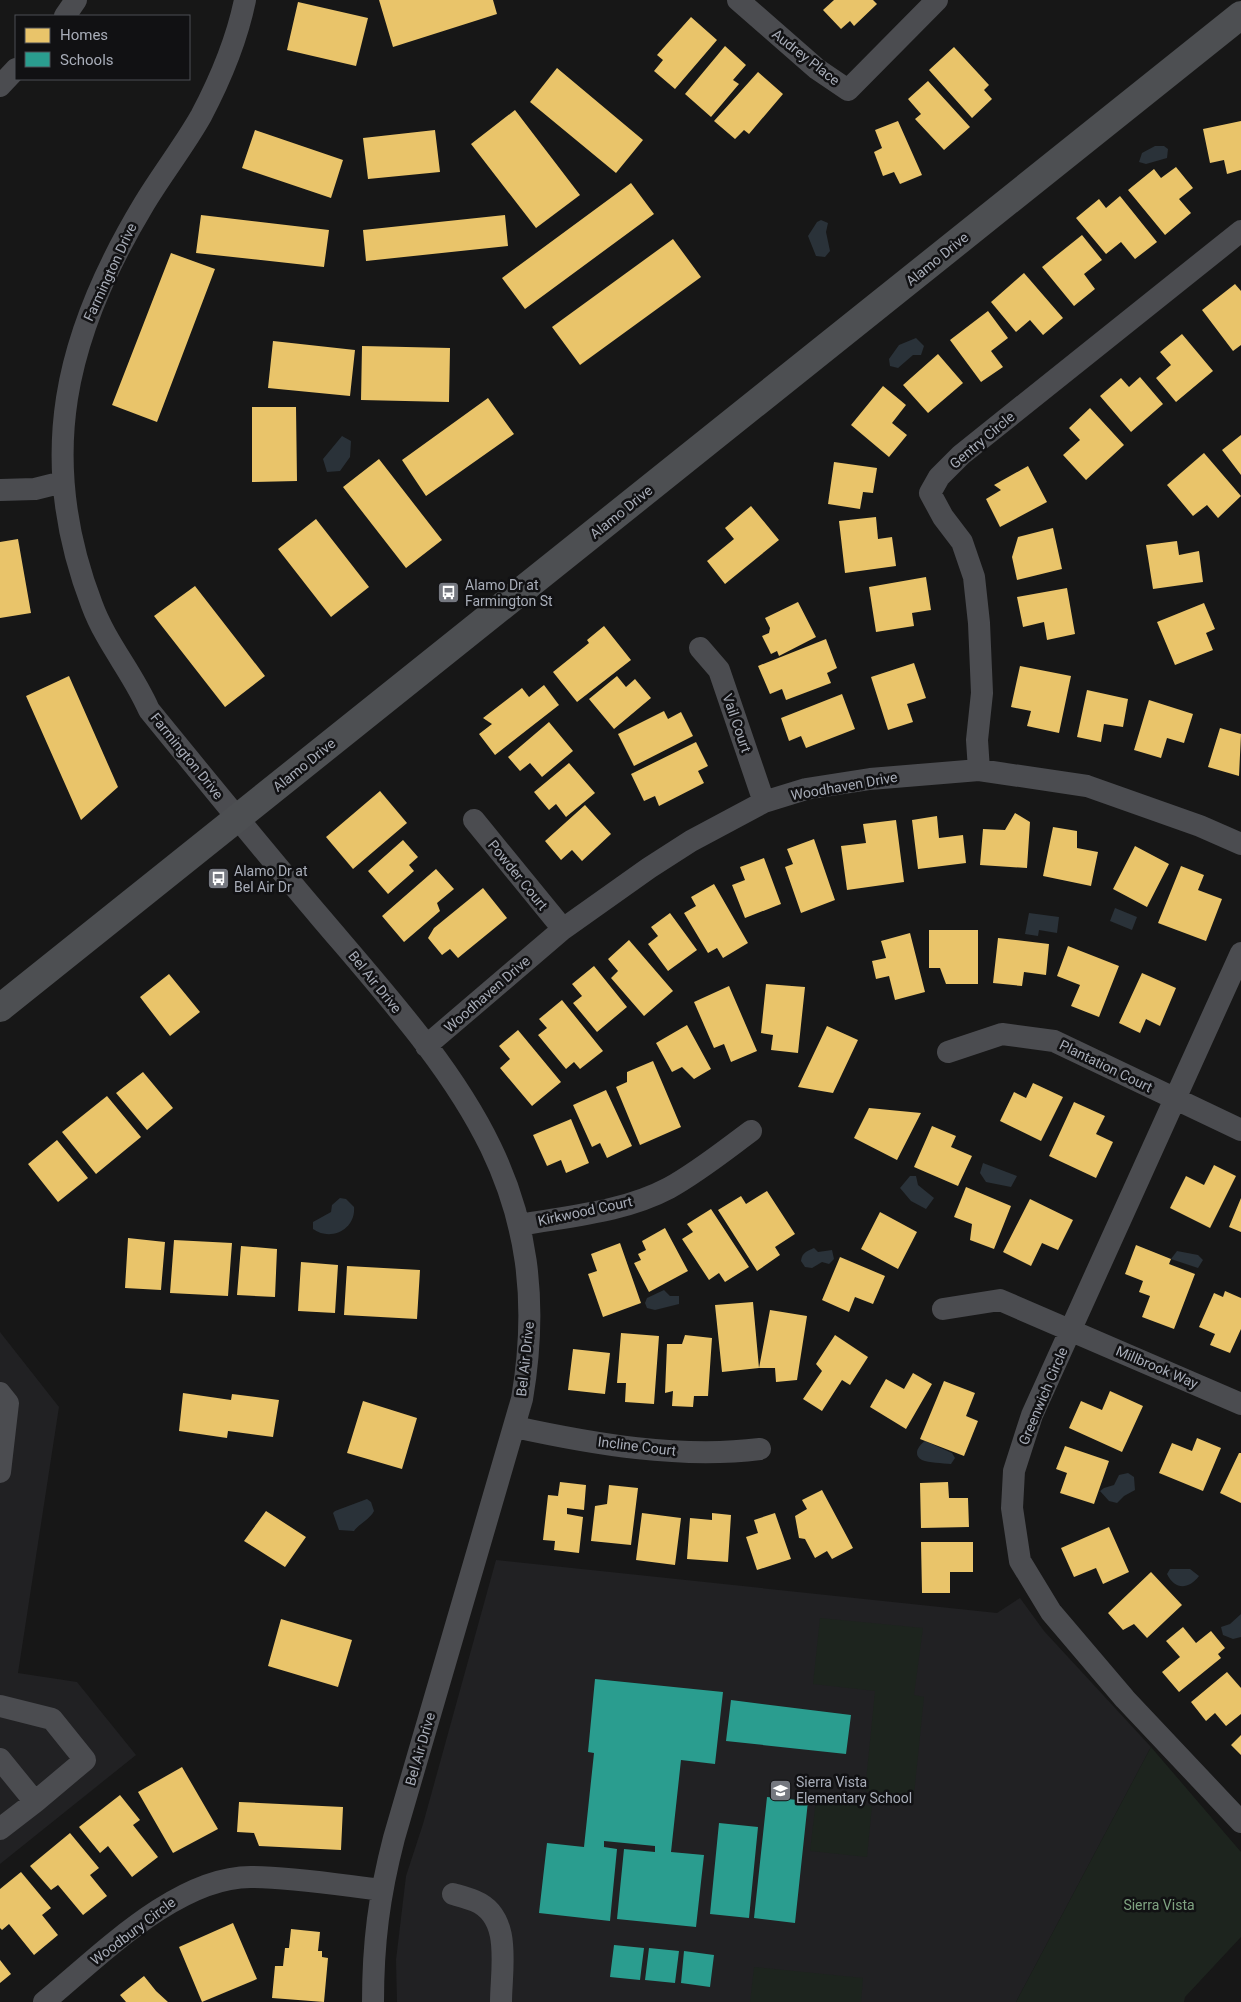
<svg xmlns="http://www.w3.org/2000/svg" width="1241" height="2002" font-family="Roboto,sans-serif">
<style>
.built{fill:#212123}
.green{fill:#1d241e}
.water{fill:#2a3239}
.homes{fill:#e9c46a}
.schools{fill:#2a9d8f}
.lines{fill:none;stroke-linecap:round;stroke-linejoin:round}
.minor{stroke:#4b4c50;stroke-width:22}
.major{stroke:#4d4f52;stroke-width:28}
.labels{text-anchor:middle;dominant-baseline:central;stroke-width:5;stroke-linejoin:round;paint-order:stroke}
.street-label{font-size:14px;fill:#a8adb8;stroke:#111113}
.poi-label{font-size:14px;fill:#a8adb8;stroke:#111113;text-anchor:start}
.park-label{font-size:14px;fill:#7fa381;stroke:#111113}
</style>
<rect width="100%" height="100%" fill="#171717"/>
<path class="built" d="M0 1332 59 1407 18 1673 77 1682 136 1755 0 1864Z
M496 1560 997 1613 1020 1598 1044 1631 1151 1747 1016 2002H397L396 1960 406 1876 423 1824Z"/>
<path class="green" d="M820 1618 923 1628 914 1695 924 1697 914 1795 865 1791 875 1691 813 1684Z
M1151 1747 1241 1852V1937L1185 1997 1184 2002H1016Z
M816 1800 872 1806 867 1857 810 1851Z
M754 1967 863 1978 861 2002H750Z"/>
<path class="water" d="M1155 146H1164L1168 149 1167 158 1146 164 1139 162 1142 153Z
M821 220 828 223 826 232 830 251 825 257 816 256 808 236 817 222Z
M916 338 924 346 921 355H913L898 368 890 366 889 359 899 345Z
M342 436 351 441 350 457 340 471 327 472 323 459Z
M1115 908 1137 917 1132 930 1110 921Z
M1029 913 1059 917 1057 933 1039 930 1038 936 1025 934Z
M983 1163 1017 1176 1011 1187 986 1182 980 1173Z
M910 1176H916L918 1185 934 1198 926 1209 911 1201 900 1188Z
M340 1198 346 1199 354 1207C356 1229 331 1242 313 1229V1222L331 1212 332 1205Z
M814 1248 818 1252 832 1250 834 1259 829 1264 822 1262 812 1268 805 1267 801 1261C802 1252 808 1251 814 1248Z
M1177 1251 1198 1255 1203 1260 1198 1268 1171 1259Z
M664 1290 670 1296H679V1304L655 1310 647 1308 645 1303 647 1298Z
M925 1441 952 1453 955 1458 951 1464C942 1463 929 1463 922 1460 912 1455 919 1445 925 1441Z
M1128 1473 1134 1477 1135 1490 1124 1496 1117 1503 1109 1501 1100 1491 1104 1488 1114 1485 1119 1475Z
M367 1499 371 1502 374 1511C370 1519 360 1523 354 1531L339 1530 333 1513 335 1511Z
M1170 1569H1190L1199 1576C1188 1590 1175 1590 1167 1574Z
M1241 1614V1637L1233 1639 1223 1635 1221 1627 1230 1624Z"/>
<path class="homes" d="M379 0H493L497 14 393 47Z
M834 0H873L877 4 854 26 850 21 841 29 823 10Z
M298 2 368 18 356 66 287 50Z
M691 17 717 40 675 89 654 71 663 60 657 55Z
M725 46 746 65 733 80 739 84 711 117 685 94Z
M954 47 989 85 984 90 992 99 972 118 929 70Z
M557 68 643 140 616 173 530 102Z
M758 72 783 94 749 134 744 130 735 139 714 121Z
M928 81 970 127 944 150 915 119 921 114 908 99Z
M515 110 580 195 536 228 471 144Z
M898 121 922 175 900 184 894 172 883 176 874 152 882 148 875 130Z
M1241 121V170L1227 174 1224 160 1210 163 1203 129Z
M255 130 343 160 331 198 242 168Z
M435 130 440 172 368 179 363 138Z
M1176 167 1193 188 1179 199 1191 213 1165 235 1128 190 1154 169 1161 178Z
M631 183 654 214 525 309 502 278Z
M1120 196 1157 242 1135 259 1121 242 1106 254 1076 218 1099 199 1106 208Z
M201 215 329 230 324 267 196 253Z
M505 215 508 246 366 261 363 230Z
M1082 235 1102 260 1084 274 1095 289 1074 306 1042 267Z
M673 239 701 277 580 365 552 327Z
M171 253 215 269 157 422 112 405Z
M1024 273 1063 318 1043 335 1030 320 1016 332 991 302Z
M1235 284 1241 291V345L1233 351 1202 310Z
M988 311 1008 338 991 351 1003 367 981 382 950 340Z
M1182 334 1213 371 1176 402 1156 378 1171 365 1160 352Z
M273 341 355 350 350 396 268 388Z
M362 346 450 348 449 402 361 400Z
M938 354 963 383 928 413 903 385Z
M1140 377 1163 404 1131 432 1100 396 1121 378 1129 387Z
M883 386 906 405 892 423 907 435 889 457 851 425Z
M488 398 514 434 426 496 402 460Z
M252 407H296L297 481 252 482Z
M1090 408 1124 445 1086 480 1063 455 1080 440 1069 428Z
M1241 435V475L1222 450Z
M1204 453 1241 496 1218 518 1207 505 1193 516 1167 485Z
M379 459 442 540 406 568 343 487Z
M834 462 877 468 873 493 863 492 860 509 828 504Z
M1028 466 1047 502 1000 527 986 499 1001 490 994 485Z
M751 506 779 540 725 584 707 561 734 539 725 528Z
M876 517 878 539 892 537 896 566 845 573 839 521Z
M316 519 369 587 331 617 278 549Z
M1053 528 1062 569 1017 580 1012 557 1018 537Z
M18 539 31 613 0 618V542Z
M1177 541 1179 555 1199 551 1203 582 1153 589 1146 545Z
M926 577 931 610 912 613 914 626 876 632 869 587Z
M195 586 265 676 225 707 154 616Z
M1067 588 1075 634 1047 640 1044 622 1023 627 1017 597Z
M798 602 816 637 779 656 777 651 771 654 762 636 769 633 770 628 765 618Z
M1204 603 1215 629 1206 633 1213 650 1175 665 1157 622Z
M604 626 631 660 577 702 553 672 589 643 587 640Z
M826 639 837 668 827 673 831 683 786 700 782 689 770 694 758 666Z
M914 663 926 698 907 704 913 722 888 730 871 677Z
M1020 666 1071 676 1059 733 1027 726 1031 711 1011 707Z
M69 676 118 787 81 820 26 696Z
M617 676 626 687 635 679 651 698 614 729 589 699Z
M544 685 559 705 495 755 479 734 492 724 483 718 522 688 529 697Z
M1087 690 1128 699 1123 727 1104 724 1101 742 1077 737Z
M842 694 855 729 806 748 801 736 789 741 781 718Z
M1149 700 1193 714 1184 743 1167 738 1161 758 1134 750Z
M664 711 668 719 681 712 693 736 634 766 618 734Z
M549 722 573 751 542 777 530 763 520 771 508 757Z
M1220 728 1241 734 1239 776 1208 767Z
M696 742 708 766 698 771 704 783 659 806 655 796 644 801 631 774Z
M569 763 595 793 566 817 556 804 549 810 534 792Z
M380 791 407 823 353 869 326 837Z
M585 805 611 834 582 861 572 850 561 860 545 841Z
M1015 813 1030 822 1027 868 980 865 983 829 1005 830Z
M937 816 939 838 963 835 966 863 918 869 912 820Z
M896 820 904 882 847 890 841 846 866 843 863 824Z
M1053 827 1077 831V848L1098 852 1091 886 1043 876Z
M814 839 835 900 801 913 785 867 793 864 787 849Z
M403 840 418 857 409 865 414 871 388 894 368 871Z
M1135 846 1169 864 1147 907 1113 889Z
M764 858 781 904 745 918 732 885 745 880 740 867Z
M1181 866 1204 875 1198 890 1222 899 1206 941 1158 923Z
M436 869 454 889 437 903 440 911 404 942 382 916Z
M714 884 748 943 723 958 717 948 708 953 684 913 696 906 691 897Z
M483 888 507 918 458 958 450 949 442 955 428 938 434 928Z
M670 913 697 950 668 971 648 944 658 936 651 927Z
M929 930H978V984H946L940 968H929Z
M910 933 925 992 895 1000 889 976 876 979 872 961 886 958 881 941Z
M998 938 1049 944 1046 975 1024 972 1022 986 993 983Z
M629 940 673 991 644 1016 611 978 618 971 608 959Z
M1068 946 1119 966 1099 1017 1071 1006 1080 985 1057 976Z
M594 966 627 1007 597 1032 573 1003 582 996 572 984Z
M1142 973 1176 988 1160 1026 1146 1019 1140 1033 1119 1023Z
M169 974 200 1012 170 1036 140 997Z
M766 984 805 987 798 1053 771 1050 773 1035 761 1033Z
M729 986 757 1051 731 1062 724 1044 714 1048 694 1002Z
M562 1000 603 1051 580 1069 574 1062 566 1069 538 1035 547 1028 539 1019Z
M687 1025 711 1069 694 1079 682 1067 672 1072 656 1043Z
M827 1026 858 1040 833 1093 798 1087Z
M518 1030 561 1082 532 1106 500 1068 510 1059 499 1046Z
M653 1061 681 1127 640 1145 616 1087 627 1082V1072Z
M143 1072 173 1108 147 1130 116 1093Z
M1033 1083 1063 1097 1041 1141 1000 1121 1014 1092 1026 1098Z
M606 1090 632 1146 607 1158 600 1143 592 1147 573 1105Z
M107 1096 141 1137 96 1174 62 1132Z
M1074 1102 1105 1116 1096 1134 1113 1142 1096 1178 1049 1156Z
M869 1108 921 1113 897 1160 854 1138Z
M571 1119 589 1163 566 1173 561 1160 547 1166 533 1135Z
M932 1126 956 1136 951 1147 972 1156 958 1186 914 1167Z
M57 1140 88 1178 58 1202 28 1164Z
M1214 1165 1236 1176 1210 1228 1170 1208 1186 1176 1204 1185Z
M966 1187 1011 1206 994 1249 970 1240 972 1224 954 1217Z
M767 1191 795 1234 775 1247 780 1255 757 1271 718 1210 741 1196 746 1204Z
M1241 1198V1232L1229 1227Z
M1030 1199 1073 1220 1058 1250 1042 1243 1031 1266 1003 1252Z
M711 1209 749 1267 725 1282 719 1273 709 1280 682 1239 693 1232 687 1224Z
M880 1212 917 1232 898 1269 861 1249Z
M665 1228 688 1271 649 1292 634 1263 641 1260 638 1254 646 1250 642 1241Z
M128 1238 165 1242 161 1290 125 1288Z
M174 1240 232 1243 228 1296 170 1293Z
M620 1243 641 1303 603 1317 588 1274 597 1271 591 1254Z
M1136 1245 1171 1259 1169 1264 1195 1274 1174 1329 1142 1317 1150 1296 1139 1292 1143 1281 1125 1274Z
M241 1246 277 1249 275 1297 237 1295Z
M840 1257 885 1276 873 1304 855 1297 849 1312 822 1300Z
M301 1262 338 1265 335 1313 298 1311Z
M347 1266 420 1270 417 1319 344 1315Z
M1225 1291 1241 1298V1329L1230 1353 1210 1345 1215 1334 1199 1327 1214 1293 1223 1297Z
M753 1302 759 1368 722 1372 715 1305Z
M770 1310 807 1316 797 1380 776 1382 775 1368H759Z
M621 1333 659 1336 654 1404 625 1402 626 1383H617Z
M685 1335 712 1338 708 1396H694L693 1407 672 1406 673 1391 665 1393 667 1344H682Z
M835 1335 868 1357 850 1385 842 1380 822 1411 803 1399 822 1371 816 1364Z
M573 1349 610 1353 605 1394 568 1390Z
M913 1373 932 1384 906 1429 870 1407 886 1379 904 1389Z
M944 1381 975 1393 966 1416 978 1421 964 1456 920 1439Z
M1110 1391 1143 1406 1122 1452 1069 1428 1081 1401 1102 1410Z
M183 1393 231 1400 232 1394 279 1400 273 1437 228 1431 227 1438 179 1431Z
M363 1401 417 1418 402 1469 347 1453Z
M1197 1438 1221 1448 1203 1491 1159 1473 1172 1443 1192 1451Z
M1065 1446 1109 1461 1094 1504 1060 1493 1067 1473 1056 1469Z
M1239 1453H1241V1503L1220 1493Z
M560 1482 586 1485 584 1510 567 1508V1514L583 1517 579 1553 554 1550 555 1541 543 1540 548 1495 558 1496Z
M948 1482 949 1498H968L969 1527 921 1528 920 1483Z
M609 1485 638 1488 631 1545 591 1541 595 1506 607 1504Z
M822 1490 853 1548 832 1559 827 1551 815 1558 805 1539 799 1538 795 1516 807 1509 802 1500Z
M266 1511 306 1537 285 1567 244 1541Z
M642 1513 681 1518 675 1565 636 1560Z
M712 1513 731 1515 728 1562 687 1559 690 1518 712 1520Z
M775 1513 791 1559 757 1570 746 1537 758 1533 754 1520Z
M1109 1527 1129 1572 1103 1584 1096 1568 1074 1577 1061 1548Z
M921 1542H973V1572H950V1593H922Z
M1151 1572 1182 1605 1147 1638 1134 1624 1123 1630 1108 1613Z
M281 1619 352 1640 338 1687 268 1666Z
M1183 1627 1196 1643 1211 1631 1225 1648 1218 1654 1221 1658 1179 1692 1162 1672 1180 1657 1166 1641Z
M1227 1672 1241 1688V1714L1226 1726 1215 1713 1206 1721 1191 1702Z
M1241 1735V1755L1231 1745Z
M182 1767 218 1829 173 1853 138 1792Z
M120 1795 140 1820 133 1825 158 1857 132 1877 108 1846 100 1853 79 1827Z
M239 1802 343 1807 341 1850 259 1846 254 1833 237 1832Z
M70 1833 99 1868 90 1875 107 1896 83 1915 58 1885 51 1890 30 1866Z
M21 1872 51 1908 42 1915 58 1935 34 1955 9 1924 2 1930 0 1928V1889Z
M233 1923 257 1979 202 2002 179 1947Z
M291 1929 320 1932 318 1951H322V1957L328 1958 324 2002 272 1998 275 1966H283L285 1948H289Z
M0 1960 11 1974 0 1983Z
M144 1976 156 1991 168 2002H126L120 1995Z"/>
<path class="schools" d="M595 1679 723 1692 715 1764 681 1760 671 1852 704 1855 696 1927 617 1919 624 1849 655 1852V1846L604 1841V1847L617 1849 610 1921 539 1913 547 1843 584 1847 594 1753 588 1752Z
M731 1700 851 1715 846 1754 726 1741Z
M767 1797 808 1801 795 1923 754 1918Z
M719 1823 758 1827 749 1918 710 1914Z
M614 1945 644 1948 640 1980 610 1977Z
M649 1948 679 1951 675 1983 645 1980Z
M684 1951 714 1955 710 1987 681 1983Z"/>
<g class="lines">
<path class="minor" d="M245 0C237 39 220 80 201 116 184 146 162 174 144 204 65 335 35 457 92 605 106 643 133 673 149 710 206 780 263 850 321 918 452 1072 559 1182 522 1399L394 1838C379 1896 373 1943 373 2002
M738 0 817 69 848 90 937 0
M65 16 76 0
M0 86 16 69
M0 490 35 489 63 482
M700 648 719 670 764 802
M979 770 977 740 982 693 979 623 974 577 962 542 943 517 930 493 939 477 961 455 1241 231
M474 820 563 929
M1241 953 1032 1415 1014 1471 1012 1508 1020 1561 1051 1612 1125 1699 1241 1822
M426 1046 563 929 649 868 691 841 764 802 806 789 870 779 979 770 1087 786 1200 826 1241 844
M948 1052 1002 1034 1054 1041 1241 1130
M520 1225C569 1216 624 1212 669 1188 698 1172 724 1151 751 1131
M943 1309 1000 1300 1241 1404
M0 1393 8 1403 0 1472
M515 1427C593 1444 680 1459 760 1449
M0 1706 52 1719 85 1760 35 1802
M0 1759 35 1802 0 1829
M453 1894C460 1896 468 1898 475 1901 513 1917 501 1969 501 2002
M44 2002C99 1957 177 1876 252 1877 292 1877 340 1885 381 1890"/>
<path class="major" d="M0 1008 1241 15"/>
</g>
<defs>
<symbol id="bus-square" viewBox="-11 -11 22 22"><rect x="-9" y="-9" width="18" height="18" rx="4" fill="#757880" stroke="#111113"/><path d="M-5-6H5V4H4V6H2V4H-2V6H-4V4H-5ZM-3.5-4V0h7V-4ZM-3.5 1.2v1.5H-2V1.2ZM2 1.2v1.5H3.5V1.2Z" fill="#fff"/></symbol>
<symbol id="school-square" viewBox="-11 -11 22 22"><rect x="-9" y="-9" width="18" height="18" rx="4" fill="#757880" stroke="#111113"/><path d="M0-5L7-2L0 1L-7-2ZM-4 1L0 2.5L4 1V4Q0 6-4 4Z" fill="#fff"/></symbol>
</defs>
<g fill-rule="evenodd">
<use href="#bus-square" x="436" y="580" width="25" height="25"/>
<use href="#bus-square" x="206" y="866" width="25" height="25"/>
<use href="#school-square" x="768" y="1778" width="25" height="25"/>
</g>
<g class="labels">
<g class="street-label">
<text transform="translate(806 57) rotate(38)">Audrey Place</text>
<text transform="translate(937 259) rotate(-39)">Alamo Drive</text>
<text transform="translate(110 272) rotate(-65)">Farmington Drive</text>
<text transform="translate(982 440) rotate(-40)">Gentry Circle</text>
<text transform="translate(621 512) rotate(-39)">Alamo Drive</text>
<text transform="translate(737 723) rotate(71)">Vail Court</text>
<text transform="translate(187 756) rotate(51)">Farmington Drive</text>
<text transform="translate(304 765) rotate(-39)">Alamo Drive</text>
<text transform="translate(844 786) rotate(-10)">Woodhaven Drive</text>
<text transform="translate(518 875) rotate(51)">Powder Court</text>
<text transform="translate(375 982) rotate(51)">Bel Air Drive</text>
<text transform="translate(487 994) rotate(-41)">Woodhaven Drive</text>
<text transform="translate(1106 1066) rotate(26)">Plantation Court</text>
<text transform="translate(585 1211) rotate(-12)">Kirkwood Court</text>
<text transform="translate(525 1359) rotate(-84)">Bel Air Drive</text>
<text transform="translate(1157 1367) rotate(23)">Millbrook Way</text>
<text transform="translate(1043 1396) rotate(-67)">Greenwich Circle</text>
<text transform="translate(637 1446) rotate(7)">Incline Court</text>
<text transform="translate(420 1749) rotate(-74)">Bel Air Drive</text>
<text transform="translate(133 1931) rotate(-37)">Woodbury Circle</text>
</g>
<g class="poi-label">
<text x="465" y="585">Alamo Dr at<tspan x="465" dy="16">Farmington St</tspan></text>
<text x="234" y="871">Alamo Dr at<tspan x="234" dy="16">Bel Air Dr</tspan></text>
<text x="796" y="1782">Sierra Vista<tspan x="796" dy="16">Elementary School</tspan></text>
</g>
<g class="park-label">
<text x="1159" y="1905">Sierra Vista</text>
</g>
</g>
<rect x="15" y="15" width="175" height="65" fill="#111113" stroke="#4d4f55"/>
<rect x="25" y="28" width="25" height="15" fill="#e9c46a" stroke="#4d4f55"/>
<text x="60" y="40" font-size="15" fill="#a8adb8">Homes</text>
<rect x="25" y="52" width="25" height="15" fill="#2a9d8f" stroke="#4d4f55"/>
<text x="60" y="65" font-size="15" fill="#a8adb8">Schools</text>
</svg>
